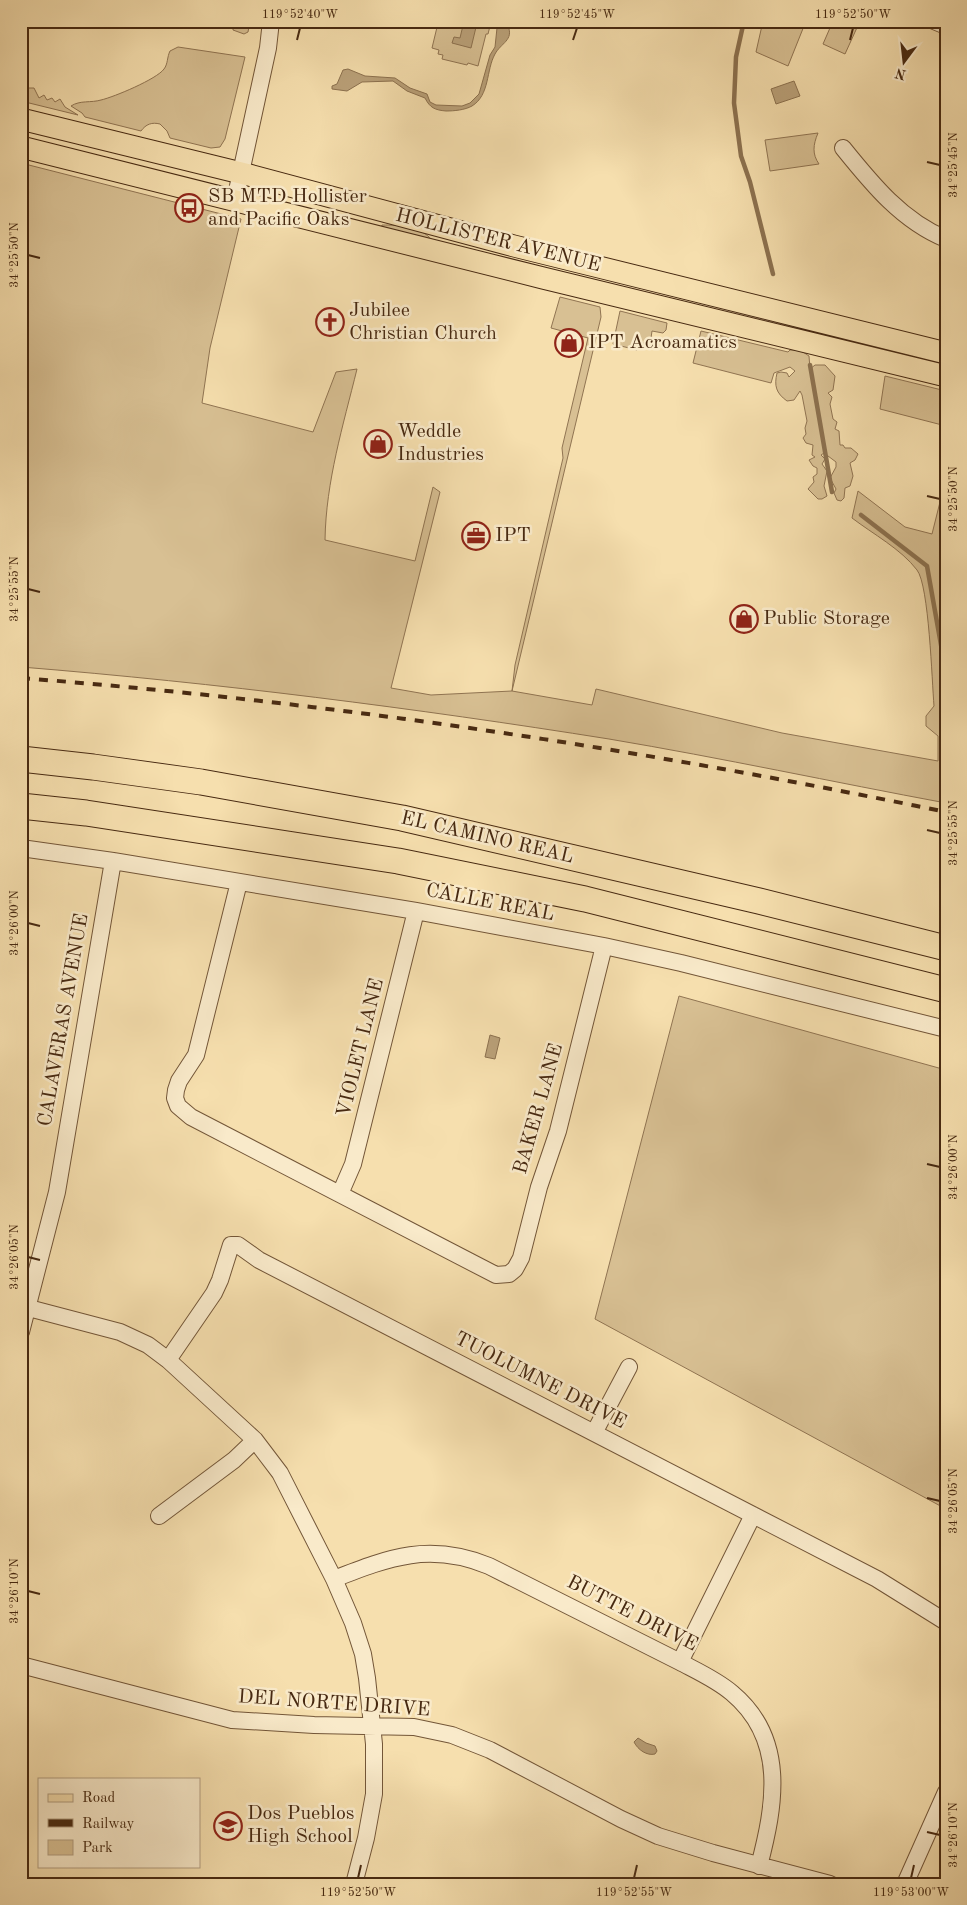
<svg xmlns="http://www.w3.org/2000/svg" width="967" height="1905" font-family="'Old Standard TT',serif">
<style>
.green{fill:#d8c093;stroke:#907452}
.water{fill:#baa179;stroke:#8c714f}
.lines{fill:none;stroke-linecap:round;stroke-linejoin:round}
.stream{stroke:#8c714f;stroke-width:4.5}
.minor-casing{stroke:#735638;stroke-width:18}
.major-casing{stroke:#472911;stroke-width:23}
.highway-casing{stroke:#472911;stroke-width:27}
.minor{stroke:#f9eaca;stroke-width:16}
.major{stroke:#f6dfae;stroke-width:21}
.highway{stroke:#f6dfae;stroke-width:25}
.rail{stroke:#472911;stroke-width:4;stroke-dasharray:9 9;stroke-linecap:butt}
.ticks{fill:none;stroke:#472911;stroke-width:2}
.labels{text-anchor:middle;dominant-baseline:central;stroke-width:5;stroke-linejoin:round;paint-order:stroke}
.poi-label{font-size:20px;fill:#472911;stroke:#f9eaca;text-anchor:start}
.street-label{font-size:20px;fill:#472911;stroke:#f9eaca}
.neatline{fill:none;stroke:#472911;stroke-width:2}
.ticks-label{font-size:12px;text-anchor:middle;fill:#472911}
</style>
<rect width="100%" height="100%" fill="#f6dfae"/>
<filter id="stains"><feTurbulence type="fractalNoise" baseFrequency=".004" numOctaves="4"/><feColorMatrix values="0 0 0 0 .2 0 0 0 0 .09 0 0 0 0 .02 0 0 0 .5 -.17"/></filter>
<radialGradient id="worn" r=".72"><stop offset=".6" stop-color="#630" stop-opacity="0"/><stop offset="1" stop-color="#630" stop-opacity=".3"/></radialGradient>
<path class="green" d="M245 21H250L248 32 244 34 233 30V24H245Z
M457 21 491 22 488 34H486L478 66 468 63 467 65 442 59 443 55 438 54 439 50 432 48 438 23 455 28Z
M763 21H806L788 66 756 52Z
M833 21H860L845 54 823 44Z
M178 47 245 57 225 139 220 147 211 148 170 138 167 131 160 124C152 122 146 124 141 131L85 117 82 113 71 106C80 100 91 103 101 100 114 97 157 79 164 69 168 64 167 57 170 51Z
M21 88H34L39 98 44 95 47 100 52 98 55 102 60 99 65 107 78 115 21 101Z
M818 133C813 145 812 154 819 164L770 171 765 140Z
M21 163 241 219 210 348 202 403 313 432 336 372 357 369C343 426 326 481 325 540L415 561 433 487 440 492 391 688 431 695 512 691 515 665 563 458 562 448 588 338 551 328 560 297 600 307 601 317 512 691 592 705 596 689 782 733 938 761V736L926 726V716L934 706C932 682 929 585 917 570 901 549 873 534 852 518L858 491 905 527 932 534 946 478V803C833 782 722 758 609 739 414 708 218 683 21 667Z
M382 225C400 225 420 226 432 240L381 228Z
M620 311 667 323 666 330 663 333 652 331 650 345 643 343 638 346 637 350 613 344Z
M701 331 788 352 790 350H800L809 356 810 369 815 365H825L835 376 833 390 828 393 832 397 830 404 833 419 837 422 835 429 839 431 840 445H843L845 448H851L858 454 855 460 850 463 853 476 850 486 845 488 844 498 841 501 837 500 834 493 836 489 830 478 836 467V462L824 453 821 455 825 459 822 464 827 471 824 486 827 496 822 499H818L808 489 814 482 813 477 817 474V468L813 466 809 460 815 457 812 455 813 445 806 443 803 438 806 434 805 428 807 421 802 395 800 391 794 400 787 401C776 393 774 386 777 373L781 372 787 373 789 377 795 371 790 367 774 373 771 383 693 363Z
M885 376 946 391V426L880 409Z
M679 996 946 1070V1509L595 1319Z"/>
<path class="water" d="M464 21 477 23 471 48 452 43 454 37 460 38Z
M504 24 508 26C514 40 501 43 495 54 486 70 490 95 472 106 465 110 454 111 446 111 435 110 430 108 425 98L407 91 393 81 362 82 347 91 332 89V86L337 84 343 70 348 69 365 76 395 78 410 88 427 94 430 102 436 105 462 106 470 103 479 94 490 55 495 47 497 28Z
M794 81 800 96 776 104 771 89Z
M490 1035 500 1038 495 1059 485 1057Z
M638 1738 646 1743 655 1746 657 1751 655 1754C647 1756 638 1750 634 1742Z"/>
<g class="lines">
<path class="stream" d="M744 21 736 57 734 103 741 156 750 182 773 274
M810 365 832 492
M861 515 927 566 946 673"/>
<defs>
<path id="minor" d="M934 21 946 26
M843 148C872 184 902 221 946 239
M235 200 268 48 271 21
M21 848 113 861 416 911 604 946 681 963 946 1029
M239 882 196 1055 179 1081 176 1090 175 1098 178 1106 191 1117 496 1275 509 1274 515 1269 521 1258 539 1187 558 1131 604 946
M340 1194 353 1164 416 911
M21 1306 120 1332 148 1345 168 1360 255 1440 280 1473 334 1579 353 1623 363 1654 367 1678 374 1744V1794L366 1838 354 1884
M21 1332 57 1192 113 861
M168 1360 214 1293 220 1280 231 1245H238L259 1260 877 1579 946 1622
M594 1433 629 1367
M159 1516 234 1460 255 1440
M334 1579C390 1557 430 1542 489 1566L680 1662C697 1671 717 1680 732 1693 787 1739 775 1805 759 1866
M680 1662 753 1515
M21 1665 232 1720 314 1725 414 1727 452 1735 490 1750 621 1819 658 1836 713 1853 830 1884
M905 1884 946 1792"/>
<path id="major" d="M21 119 249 175 514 246 946 353
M21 147 543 278 946 376"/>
<path id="highway" d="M21 759 93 767 201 782 402 818 759 901 946 948
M21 806 86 813 398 861 585 899 946 990"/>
</defs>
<use href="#minor" class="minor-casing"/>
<use href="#major" class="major-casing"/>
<use href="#highway" class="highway-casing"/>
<use href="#minor" class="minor"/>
<use href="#major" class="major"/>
<use href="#highway" class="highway"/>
<path class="rail" d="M21 678C332 702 641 749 946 812"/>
</g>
<path class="ticks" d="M297 40 300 28M573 40 577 28M850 40 853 28M927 162 940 165M28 255 40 258M927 496 940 499M28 589 40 592M927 830 940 833M28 923 40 926M927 1164 940 1167M28 1257 40 1260M927 1498 940 1501M28 1591 40 1594M927 1832 940 1835M358 1878 361 1865M634 1878 637 1865M911 1878 914 1865"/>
<defs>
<symbol id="bus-ring" viewBox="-11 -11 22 22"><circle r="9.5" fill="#f9eaca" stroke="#8f2418" stroke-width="1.5"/><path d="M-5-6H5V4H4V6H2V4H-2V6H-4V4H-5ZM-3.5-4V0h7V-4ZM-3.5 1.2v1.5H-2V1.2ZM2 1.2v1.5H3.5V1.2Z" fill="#8f2418"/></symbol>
<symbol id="church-ring" viewBox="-11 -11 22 22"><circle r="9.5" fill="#f9eaca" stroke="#8f2418" stroke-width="1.5"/><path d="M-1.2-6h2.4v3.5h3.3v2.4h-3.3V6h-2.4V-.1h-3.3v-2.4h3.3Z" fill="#8f2418"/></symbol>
<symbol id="shop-ring" viewBox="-11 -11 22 22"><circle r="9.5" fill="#f9eaca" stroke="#8f2418" stroke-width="1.5"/><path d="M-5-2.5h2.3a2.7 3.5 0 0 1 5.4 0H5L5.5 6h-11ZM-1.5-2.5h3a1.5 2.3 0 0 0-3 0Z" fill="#8f2418"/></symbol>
<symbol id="office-ring" viewBox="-11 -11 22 22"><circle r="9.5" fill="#f9eaca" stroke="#8f2418" stroke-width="1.5"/><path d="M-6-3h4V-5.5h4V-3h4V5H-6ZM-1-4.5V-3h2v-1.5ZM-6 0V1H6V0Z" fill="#8f2418"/></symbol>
<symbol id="school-ring" viewBox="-11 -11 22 22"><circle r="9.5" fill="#f9eaca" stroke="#8f2418" stroke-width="1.5"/><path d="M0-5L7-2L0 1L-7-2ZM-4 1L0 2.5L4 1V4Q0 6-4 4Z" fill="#8f2418"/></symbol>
</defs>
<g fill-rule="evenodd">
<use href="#bus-ring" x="173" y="192" width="32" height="32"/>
<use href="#church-ring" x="314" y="306" width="32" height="32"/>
<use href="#shop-ring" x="553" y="327" width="32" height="32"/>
<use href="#shop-ring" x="362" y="428" width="32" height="32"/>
<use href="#office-ring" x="460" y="520" width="32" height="32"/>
<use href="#shop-ring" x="728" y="603" width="32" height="32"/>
<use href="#school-ring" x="212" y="1810" width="32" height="32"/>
</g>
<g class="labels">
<g class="poi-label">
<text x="208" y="197">SB MTD Hollister<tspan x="208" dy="23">and Pacific Oaks</tspan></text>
<text x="349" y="311">Jubilee<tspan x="349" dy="23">Christian Church</tspan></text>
<text x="588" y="343">IPT Acroamatics</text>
<text x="397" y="432">Weddle<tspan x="397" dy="23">Industries</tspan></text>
<text x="495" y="536">IPT</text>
<text x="763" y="619">Public Storage</text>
<text x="247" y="1814">Dos Pueblos<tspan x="247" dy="23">High School</tspan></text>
</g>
<g class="street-label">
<text transform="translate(498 241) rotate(14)">HOLLISTER AVENUE</text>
<text transform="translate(487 838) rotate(13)">EL CAMINO REAL</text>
<text transform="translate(490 903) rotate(11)">CALLE REAL</text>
<text transform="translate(64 1020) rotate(-80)">CALAVERAS AVENUE</text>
<text transform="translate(361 1048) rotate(-76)">VIOLET LANE</text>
<text transform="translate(539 1109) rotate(-74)">BAKER LANE</text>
<text transform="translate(540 1381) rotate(27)">TUOLUMNE DRIVE</text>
<text transform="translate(632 1614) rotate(27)">BUTTE DRIVE</text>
<text transform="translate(334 1704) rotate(4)">DEL NORTE DRIVE</text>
</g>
</g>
<rect width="967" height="1905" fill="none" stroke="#f6dfae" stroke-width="55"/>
<rect x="38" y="1778" width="162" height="90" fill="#f9eaca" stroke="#b29d80"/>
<rect x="48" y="1794" width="25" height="8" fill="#f6dfae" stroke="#b29d80"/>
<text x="82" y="1802" font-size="15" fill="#472911">Road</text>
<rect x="48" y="1819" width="25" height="8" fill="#472911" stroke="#b29d80"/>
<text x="82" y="1828" font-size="15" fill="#472911">Railway</text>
<rect x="48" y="1840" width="25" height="15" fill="#d8c093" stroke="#b29d80"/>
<text x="82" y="1852" font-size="15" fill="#472911">Park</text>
<g transform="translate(904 62) rotate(195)" stroke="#f9eaca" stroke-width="4" paint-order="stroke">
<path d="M0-4L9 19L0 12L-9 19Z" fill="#472911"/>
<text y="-8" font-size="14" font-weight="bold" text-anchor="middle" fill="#472911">N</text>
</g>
<rect x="28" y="28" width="912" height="1850" class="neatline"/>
<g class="ticks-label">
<text x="300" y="18">119°52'40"W</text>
<text x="577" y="18">119°52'45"W</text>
<text x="853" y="18">119°52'50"W</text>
<text transform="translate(953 165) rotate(-90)" y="4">34°25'45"N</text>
<text transform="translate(14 255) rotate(-90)" y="4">34°25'50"N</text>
<text transform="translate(953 499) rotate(-90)" y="4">34°25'50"N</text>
<text transform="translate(14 589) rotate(-90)" y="4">34°25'55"N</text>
<text transform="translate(953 833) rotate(-90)" y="4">34°25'55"N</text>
<text transform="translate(14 923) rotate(-90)" y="4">34°26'00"N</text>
<text transform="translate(953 1167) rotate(-90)" y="4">34°26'00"N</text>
<text transform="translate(14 1257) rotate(-90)" y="4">34°26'05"N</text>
<text transform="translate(953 1501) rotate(-90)" y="4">34°26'05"N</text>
<text transform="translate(14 1591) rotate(-90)" y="4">34°26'10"N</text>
<text transform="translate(953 1835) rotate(-90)" y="4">34°26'10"N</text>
<text x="358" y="1896">119°52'50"W</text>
<text x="634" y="1896">119°52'55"W</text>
<text x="911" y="1896">119°53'00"W</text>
</g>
<rect width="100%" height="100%" filter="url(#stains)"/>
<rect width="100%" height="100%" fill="url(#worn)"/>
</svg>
